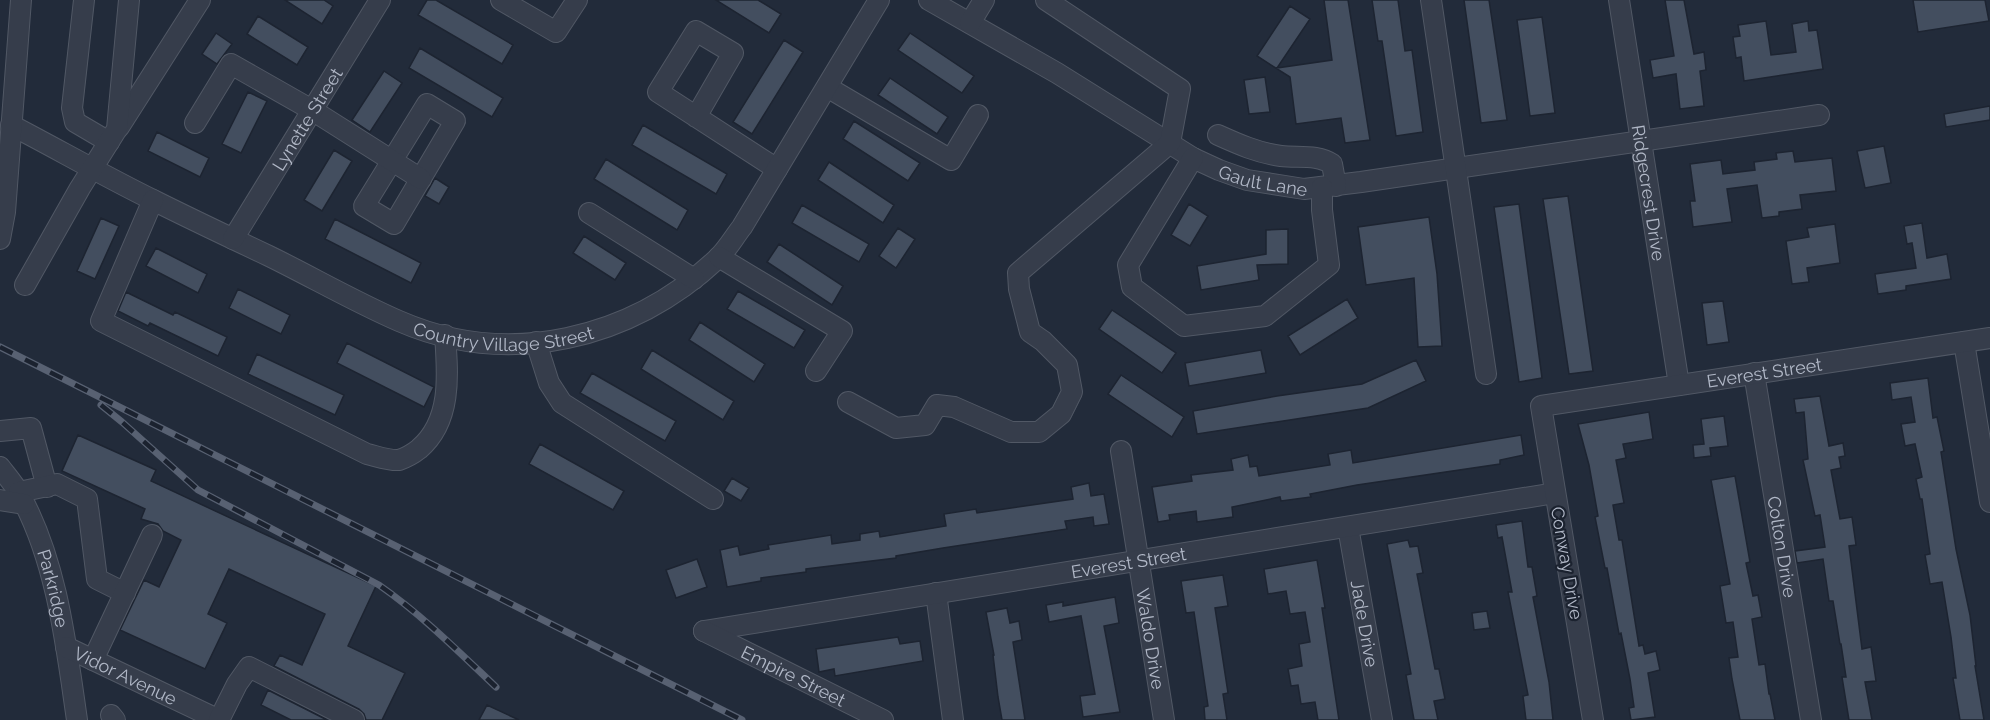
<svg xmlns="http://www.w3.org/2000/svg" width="1990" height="720" font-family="Raleway,sans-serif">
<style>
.building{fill:#434e5f;stroke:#1d2431;stroke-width:1.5}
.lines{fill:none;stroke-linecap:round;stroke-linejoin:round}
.minor-casing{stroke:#515865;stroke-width:22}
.minor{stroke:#363d4b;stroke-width:20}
.rail-casing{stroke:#586172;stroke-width:7}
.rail{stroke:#1b222f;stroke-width:4.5;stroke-dasharray:14;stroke-linecap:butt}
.labels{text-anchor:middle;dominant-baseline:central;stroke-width:4.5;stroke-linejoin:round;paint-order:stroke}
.street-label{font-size:18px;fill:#b1b8c7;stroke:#1b222f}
</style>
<rect width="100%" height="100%" fill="#222b3a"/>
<path class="building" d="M285 0H324L333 6 322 24Z
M427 0H436L513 45 502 64 418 15Z
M716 0H758L781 14 769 33Z
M1324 0H1348L1370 140 1345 143 1341 118 1296 124 1290 77 1257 56 1290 6 1310 19 1277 68 1332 60Z
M1372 0H1398L1405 51 1412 50 1423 132 1396 136 1382 41H1378Z
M1464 0H1489L1507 120 1481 123Z
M1665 0H1684L1694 54 1704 52 1706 70 1700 71 1704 106 1680 109 1676 74 1653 78 1650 60 1674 56Z
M1913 0H1985L1989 21 1918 32Z
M258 16 308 47 297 65 247 34Z
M1542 17 1555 113 1530 116 1517 20Z
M1766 21 1771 55 1796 52 1792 24 1808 21 1809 31 1817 30 1823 69 1744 81 1741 57 1736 58 1733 37 1740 36 1738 25Z
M216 33 232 44 217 64 202 54Z
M910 33 974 76 962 93 898 50Z
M784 40 803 52 752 134 733 122Z
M420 48 503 98 492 117 409 68Z
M384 71 402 83 370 132 352 120Z
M1265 77 1270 112 1249 114 1244 80Z
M890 78 948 117 937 134 878 95Z
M248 92 267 101 241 153 222 144Z
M1990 106V120L1946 127 1944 114Z
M854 121 920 163 908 181 843 139Z
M643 125 727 174 716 194 632 145Z
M157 132 209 158 200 177 148 151Z
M1884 146 1891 183 1865 188 1857 151Z
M334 150 352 161 322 211 304 200Z
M1793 151 1795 162 1832 158 1836 191 1800 195 1802 209 1779 212V216L1762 218 1757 185 1727 189 1732 222 1693 227 1690 201H1695L1690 164 1721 160 1723 174 1755 170 1754 162 1777 159 1776 153Z
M606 159 688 210 677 230 594 179Z
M829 162 894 205 883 223 818 180Z
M435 178 449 187 439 204 425 196Z
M1568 196 1593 371 1569 374 1543 199Z
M1189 204 1208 216 1190 246 1171 235Z
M1519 204 1542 378 1519 382 1494 207Z
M802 205 869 244 859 262 792 223Z
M1429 217 1437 274 1442 346 1418 347 1414 278 1366 285 1358 227Z
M101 218 119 226 95 279 77 271Z
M335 219 421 263 411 283 325 239Z
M1922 223 1927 258 1947 254 1951 279 1906 286V290L1878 294 1875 274 1916 268 1912 243 1907 244 1904 226Z
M1835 224 1840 263 1807 268 1809 282 1792 284 1786 241 1809 237 1807 228Z
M898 228 915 239 896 268 879 256Z
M1288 229V264L1257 265 1259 280 1201 290 1197 266 1266 254V230Z
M584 236 626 263 615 280 573 253Z
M779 244 843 286 832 305 767 262Z
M156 248 207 274 198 293 146 266Z
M238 289 290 315 281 334 229 308Z
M738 291 805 330 794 348 727 309Z
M126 292 173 315 175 312 227 337 218 356 150 323 148 326 118 311Z
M1347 299 1358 318 1300 355 1288 336Z
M1723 301 1729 342 1707 345 1702 303Z
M1112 310 1176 353 1162 373 1099 329Z
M700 322 765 364 754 382 689 340Z
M347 343 434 387 424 407 337 363Z
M652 350 734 401 723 420 641 369Z
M1261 350 1266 373 1189 386 1185 363Z
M257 354 344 395 335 415 248 374Z
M1416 360 1426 381 1368 408 1197 434 1193 411 1277 396 1362 384Z
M592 373 676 421 665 441 580 393Z
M1121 375 1184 417 1172 437 1108 394Z
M1928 378 1933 418 1937 417 1944 451 1941 452 1956 549 1970 615 1976 666H1975L1984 720H1960L1953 678H1956L1951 637 1942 582 1930 584 1925 555 1930 554 1922 499H1920L1916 479 1922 477 1915 444 1905 446 1901 424 1915 422 1911 397 1892 400 1890 383Z
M1820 396 1829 446 1843 443 1845 456 1839 457 1841 468 1831 470 1840 519 1852 517 1856 545 1849 546 1862 649 1871 647 1876 681 1865 682 1872 720H1849L1842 677H1846L1841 644H1840L1833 601H1829L1823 559 1797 563 1795 551 1825 547 1820 515 1815 516 1803 460 1808 459 1804 412 1796 413 1794 399Z
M1649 412 1653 439 1623 444 1626 458 1616 460 1624 503 1613 505 1619 540H1622L1639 646 1643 645 1645 654 1656 651 1660 670 1648 673 1655 717 1631 720 1629 708 1634 707 1630 679 1621 633 1619 634 1607 568H1605L1595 517 1598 516 1589 465 1578 424Z
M1724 416 1728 446 1710 448 1711 456 1694 458 1693 445 1704 444 1701 419Z
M78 435 156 470 151 481 376 586 348 646 405 673 382 720H366L364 714 359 709 274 666 280 655 302 665 325 614 229 569 208 614 227 623 205 669 120 630 144 580 159 587 181 540 163 531 158 524 141 519 145 509 62 471Z
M1521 435 1524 455 1500 460V464L1357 485 1310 494 1311 497 1281 501 1280 497 1232 507 1233 517 1197 522 1196 511 1169 515 1170 520 1158 522 1152 487 1192 481 1191 475 1233 470 1231 459 1248 455 1250 467 1257 466 1259 476 1330 465 1328 454 1351 450 1353 463Z
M540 444 624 491 613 510 529 464Z
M1735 476 1750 562 1746 563 1753 596 1758 595 1762 617 1752 619 1759 665 1765 664 1769 694H1770L1775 720H1740L1732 679 1729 658 1738 657 1733 622 1726 623 1720 586 1730 584 1711 480Z
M732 478 749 488 741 501 724 491Z
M1089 483 1091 496 1104 494 1109 524 1094 526 1093 517 1065 521 1067 529 943 548 896 556V558L806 569V572L761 578V581L727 587 720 550 738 546 740 555 769 549 768 545 831 535 832 544 860 540V534L879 531 880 537 946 526 944 514 976 509 977 513 1073 499 1071 487Z
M1522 521 1528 567H1532L1537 596 1533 597 1549 682 1553 720H1526L1523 696 1528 695 1508 592H1512L1502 537 1498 538 1496 525Z
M1408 540 1410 547 1418 546 1423 573 1417 574 1435 669H1439L1445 699 1434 701 1438 720H1414L1406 675 1411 674 1387 544Z
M697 559 707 587 676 598 666 570Z
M1317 560 1325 608H1322L1339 720H1318L1315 702 1301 704 1298 685 1291 686 1288 669 1302 666 1299 644 1310 642 1305 612 1290 614 1286 591 1268 594 1264 569Z
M1223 575 1228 606 1215 608 1228 693 1223 694 1227 720H1205L1204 707 1208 706 1194 612 1186 613 1181 581Z
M1115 597 1119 623 1104 626 1120 712 1083 717 1080 696 1095 694 1081 616 1049 622 1046 605 1063 602V606Z
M1007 608 1010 623 1019 621 1022 640 1013 642 1025 720H1002L998 697 993 655H994L986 612Z
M1487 611 1490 628 1474 630 1472 613Z
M898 637 900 644 920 641 923 661 835 676 834 669 819 672 816 649Z
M268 690 327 720H291L261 705Z
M487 705 519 720H479Z"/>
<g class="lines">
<defs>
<g id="minor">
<path d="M84 0 72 108 75 122 109 142"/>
<path d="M501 0 556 32 577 0"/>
<path id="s1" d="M929 0 1057 73 1193 158 1219 170 1247 180 1304 189 1361 182 1819 115"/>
<path d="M1431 0 1486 374"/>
<path id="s2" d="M1619 0 1679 385"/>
<path d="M970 23 984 0"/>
<path d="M827 87 951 160 978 115"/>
<path d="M427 104 455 121 394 224 364 206Z"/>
<path d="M696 117 733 53 696 31 658 92 777 169"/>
<path d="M195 123 231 64 312 110 421 179"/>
<path id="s3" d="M11 125C59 150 106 177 155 201 193 220 231 238 269 256 312 277 355 302 399 321 509 369 632 339 717 259 727 250 734 237 742 227L879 0"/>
<path d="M119 127 200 0"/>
<path d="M1218 135C1238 144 1258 153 1281 156 1298 158 1318 154 1332 164L1336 186"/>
<path d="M1193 158 1128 265 1132 287 1184 326 1265 316 1329 265 1322 210V187"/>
<path d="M153 200 101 321 367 454C376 456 390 461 399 460 405 458 414 453 419 449 452 421 448 375 445 335"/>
<path d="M589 213 694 279"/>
<path d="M0 239 5 212 21 0"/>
<path id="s4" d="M233 239 380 0"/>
<path d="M719 257 842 331 816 371"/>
<path d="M25 285 80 188 117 129 129 0"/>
<path d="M536 342 549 383 562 403 713 499"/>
<path d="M1964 342 1990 502"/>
<path id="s5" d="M1754 373 1811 720"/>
<path d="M848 402 896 428 925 425 937 405 954 407 1011 432H1039L1061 414 1072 392 1067 365 1043 341 1030 332 1019 289 1018 273 1170 143 1180 89 1046 0"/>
<path d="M0 431 31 428 47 487"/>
<path id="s6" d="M1121 451 1164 720"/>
<path id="s7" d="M0 467C6 475 14 484 19 493 57 561 66 644 77 720"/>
<path d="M19 492 57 484 87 499 97 579 125 593"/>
<path d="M0 500 24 504"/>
<path id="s8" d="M1348 527 1382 720"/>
<path d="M936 593 953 720"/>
<path id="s9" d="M704 631 1555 493"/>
<path id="s10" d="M704 631 883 720"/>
<path id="s11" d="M66 647 219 720"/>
<path d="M93 660 152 535"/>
<path d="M111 715 115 720"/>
<path d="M219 720 237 684 249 667 354 720"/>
<path id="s12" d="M1593 720 1541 406 1990 338"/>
</g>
</defs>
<use href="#minor" class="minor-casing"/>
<use href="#minor" class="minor"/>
<defs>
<path id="rail" d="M0 347 742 720
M101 405 122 422 198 490 379 585C422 615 458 651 496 687"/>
</defs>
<use href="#rail" class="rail-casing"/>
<use href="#rail" class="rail"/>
</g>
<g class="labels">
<g class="street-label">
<text stroke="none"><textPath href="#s4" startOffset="141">Lynette Street</textPath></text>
<text stroke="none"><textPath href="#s1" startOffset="382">Gault Lane</textPath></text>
<text stroke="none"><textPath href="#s2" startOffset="195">Ridgecrest Drive</textPath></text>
<text stroke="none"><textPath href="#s3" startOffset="542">Country Village Street</textPath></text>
<text stroke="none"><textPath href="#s12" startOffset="544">Everest Street</textPath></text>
<text stroke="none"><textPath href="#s5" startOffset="176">Colton Drive</textPath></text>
<text stroke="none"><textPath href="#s9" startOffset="430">Everest Street</textPath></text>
<text transform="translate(1567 563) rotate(80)">Conway Drive</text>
<text stroke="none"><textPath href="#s7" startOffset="134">Parkridge</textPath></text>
<text stroke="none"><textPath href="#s8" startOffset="98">Jade Drive</textPath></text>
<text stroke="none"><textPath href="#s6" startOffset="190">Waldo Drive</textPath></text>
<text stroke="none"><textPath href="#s11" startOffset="66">Vidor Avenue</textPath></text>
<text stroke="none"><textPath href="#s10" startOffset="100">Empire Street</textPath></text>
</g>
</g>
</svg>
